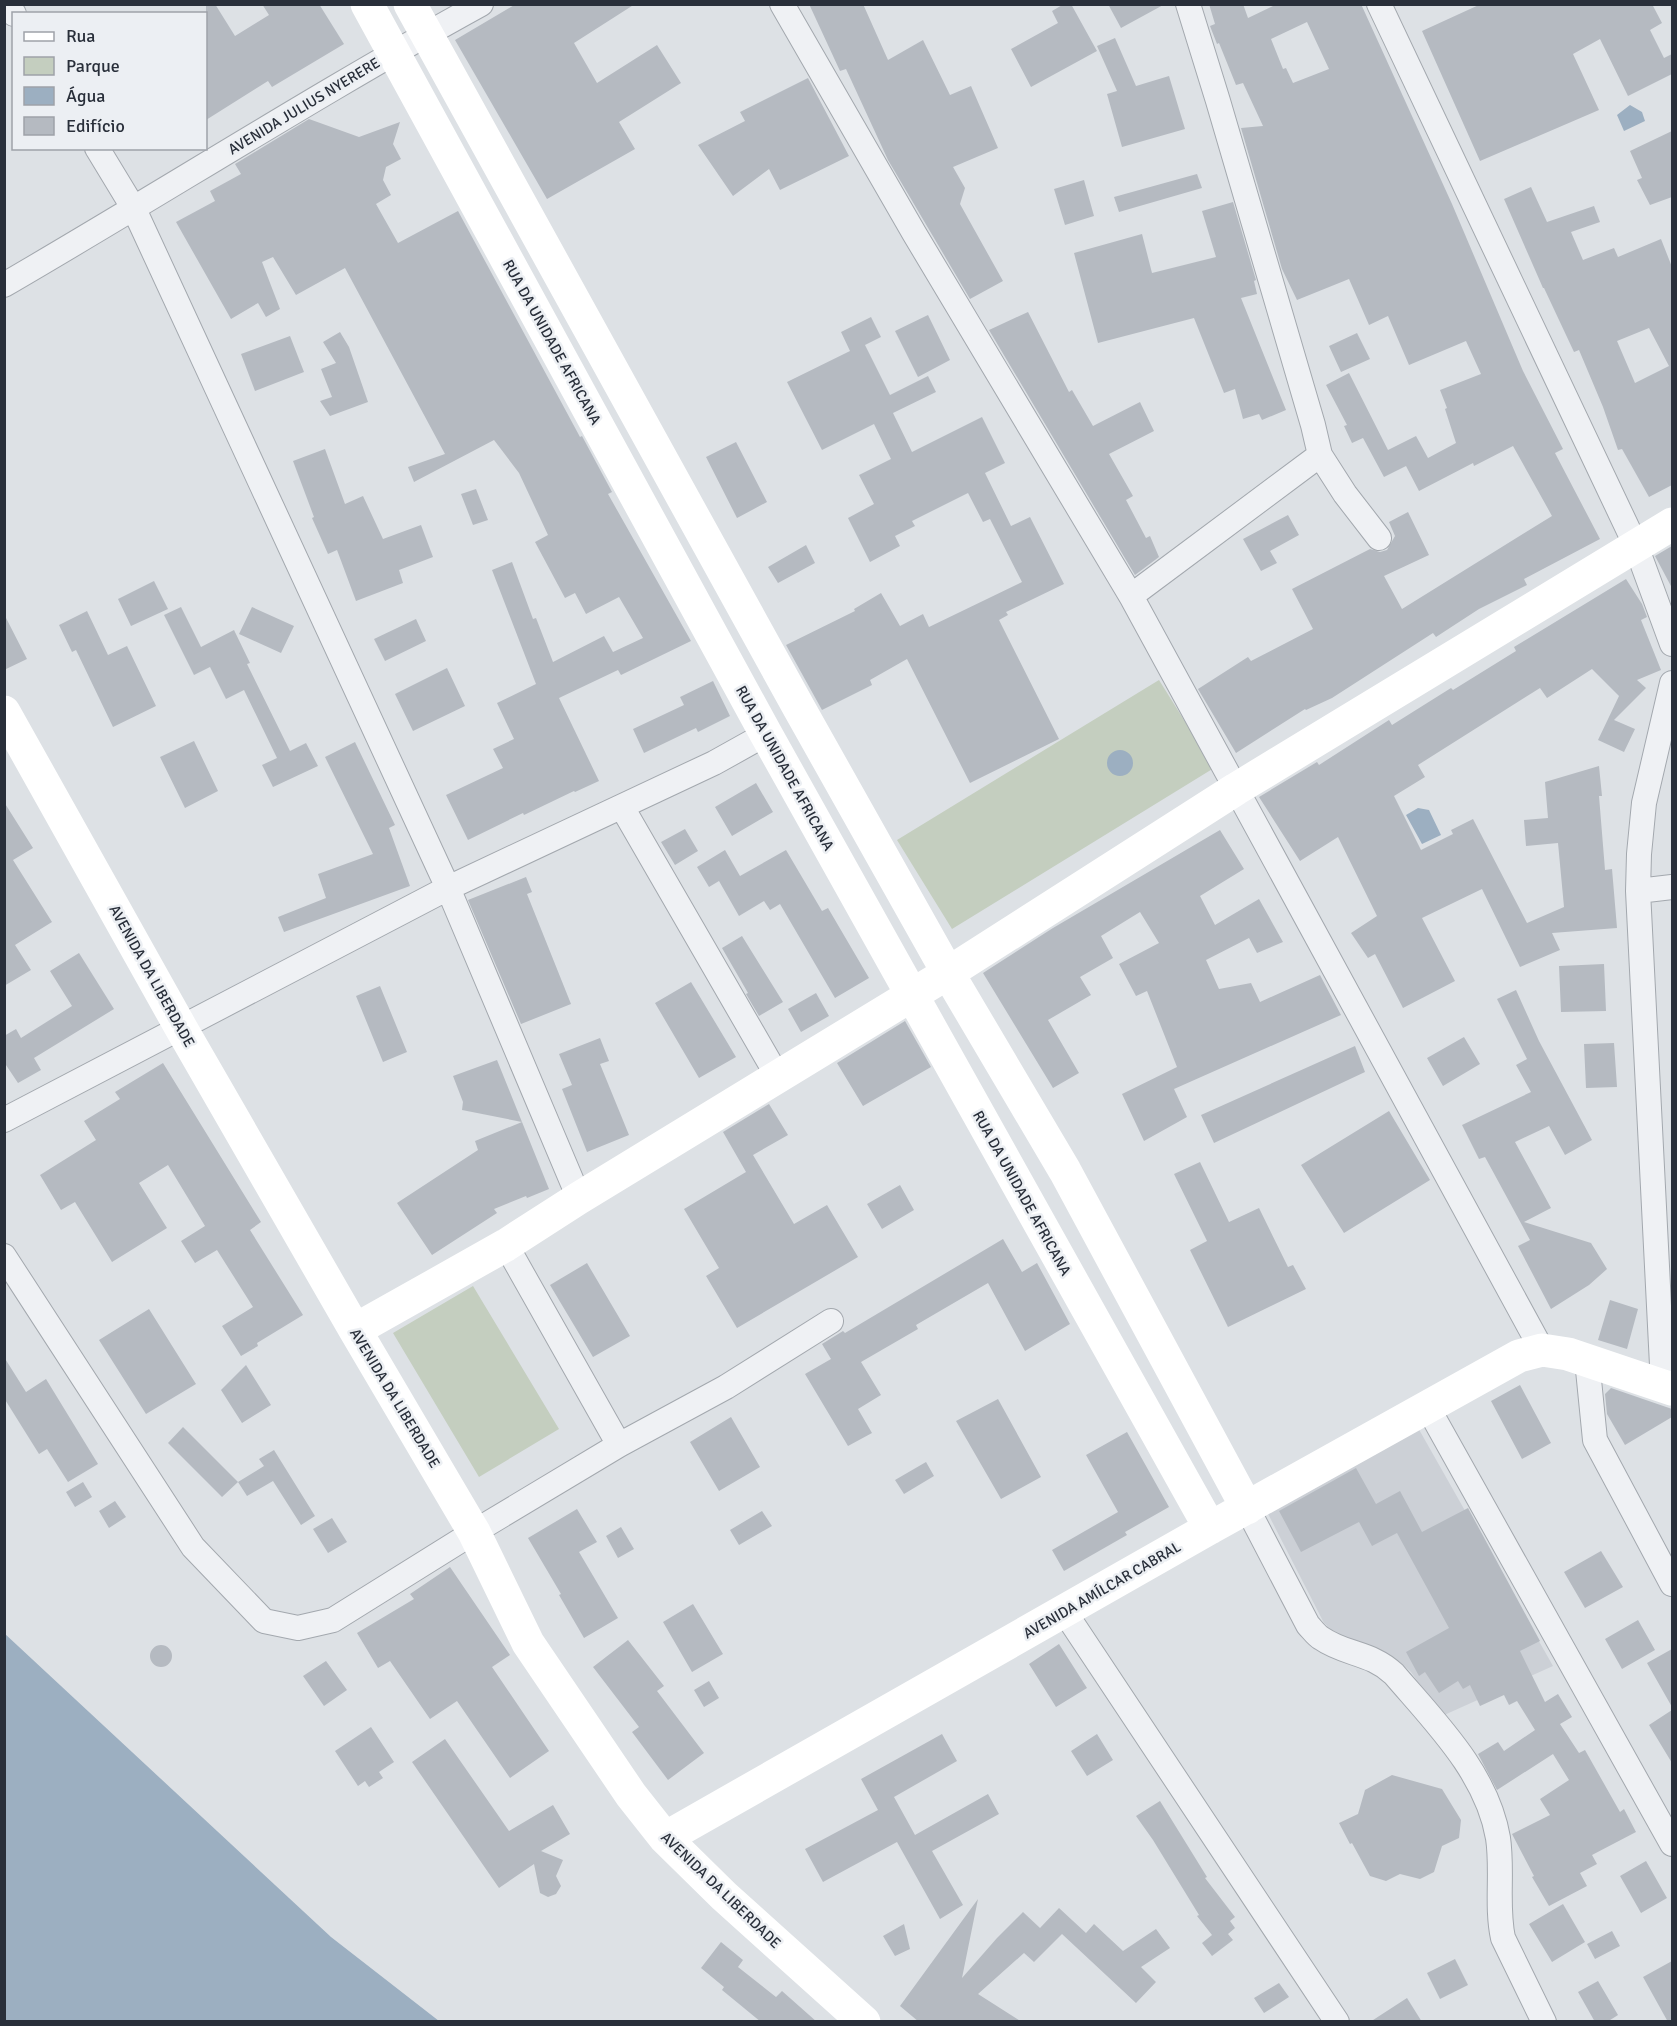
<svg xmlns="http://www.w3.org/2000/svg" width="1677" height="2026" font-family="Signika,sans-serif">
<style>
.built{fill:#ccd0d6}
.green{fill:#c4cebf}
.water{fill:#9cafc1}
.building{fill:#b5bac1;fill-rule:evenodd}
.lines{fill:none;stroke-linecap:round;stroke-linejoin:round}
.street-casing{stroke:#a3a8ae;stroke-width:26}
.street{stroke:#eff1f4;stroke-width:24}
.secondary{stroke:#fff;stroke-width:33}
.labels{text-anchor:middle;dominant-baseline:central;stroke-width:5;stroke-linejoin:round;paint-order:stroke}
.street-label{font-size:15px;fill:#292f3a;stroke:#eceff3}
</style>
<rect width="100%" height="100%" fill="#dde1e5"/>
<path class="built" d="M1417 1426 1553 1666 1442 1716 1411 1672 1400 1662 1337 1635 1324 1623 1264 1506Z"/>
<path class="green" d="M1159 680 1214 768 952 929 897 840Z
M473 1286 559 1429 479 1477 393 1333Z"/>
<path class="water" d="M1630 105 1642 112 1645 121 1624 131 1617 115Z
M1107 763a13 13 0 1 1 26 0a13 13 0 1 1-26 0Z
M1418 808 1429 810 1441 835 1422 844 1406 815Z
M4 1633 331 1937 439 2021H5Z"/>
<path class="building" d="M206 4H215L235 36 269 15 262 4H319L344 44 272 87 268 81 206 120Z
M516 4H635L574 43 597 83 657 45 681 83 619 122 635 149 547 199 455 40Z
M809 4H863L888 60 923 40 950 95 971 86 998 148 953 167 965 188 960 204 1003 281 970 299 888 160 846 69 840 71Z
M1064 4H1071L1097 51 1031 87 1011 49 1058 23 1052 11Z
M1108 4H1165L1121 28Z
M1209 4H1243L1248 18 1277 4H1361L1452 204 1523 371 1563 449 1555 453 1600 539 1524 579 1527 585 1479 609 1436 637 1433 633 1332 698 1306 710 1305 709 1236 753 1198 689 1248 657 1251 661 1313 629 1292 589 1370 549 1380 552 1387 550 1395 536 1389 522 1408 512 1429 555 1384 576 1402 609 1552 516 1513 446 1474 466 1473 463 1419 491 1406 466 1384 477 1363 438 1352 443 1344 426 1347 425 1326 385 1349 373 1388 450 1416 436 1428 458 1456 443 1445 409 1447 408 1440 390 1481 374 1466 341 1409 365 1388 316 1369 325 1349 279 1297 300 1282 269 1241 128 1263 126 1243 83 1236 85 1219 43 1217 44 1210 26 1215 24ZM1307 22 1329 69 1293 83 1286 68 1283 69 1271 39Z
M1481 4H1652L1662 23 1650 30 1664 58 1672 54V74L1628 96 1600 39 1573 54 1599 110 1480 161 1422 31Z
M1115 38 1136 86 1169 76 1185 129 1122 147 1107 94 1117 91 1097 46Z
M808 78 849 156 780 190 769 169 733 196 698 145 745 121 740 112Z
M309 119 359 137 400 122 393 144 401 159 386 167 383 180 391 195 376 204 398 243 458 211 580 437 582 436 612 492 608 494 691 641 621 675 618 670 559 698 599 781 575 792 574 791 524 815 523 813 468 840 446 795 503 768 493 749 514 739 497 703 536 684 492 570 512 562 533 619 536 618 553 662 604 636 613 652 643 638 619 597 586 614 575 593 565 598 535 542 548 535 519 473 494 440 414 482 408 467 445 454 345 268 296 295 273 257 262 262 280 309 266 317 258 303 231 319 176 222 215 201 210 191 241 174 235 164Z
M1672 131V197L1650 205 1637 180 1642 178 1630 151Z
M1197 174 1202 188 1119 212 1114 197Z
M1084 180 1094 216 1065 225 1054 189Z
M1531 187 1547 222 1594 206 1600 222 1571 232 1583 260 1614 248 1618 257 1661 239 1672 267V485L1649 497 1622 449 1618 450 1603 407 1579 350 1574 352 1544 288H1543L1504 199ZM1649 328 1669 366 1635 383 1617 341Z
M1233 202 1256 280 1254 281 1257 294 1241 298 1286 410 1262 420 1259 414 1243 419 1235 389 1224 393 1194 318 1098 343 1074 253 1142 234 1152 273 1216 257 1202 211Z
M1028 312 1069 392 1072 390 1093 426 1140 402 1154 431 1109 454 1133 496 1126 500 1146 538 1150 536 1159 557 1135 575 989 330Z
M928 315 950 360 918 377 895 331Z
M871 317 881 337 865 345 890 395 928 376 936 392 893 413 912 452 982 417 1005 463 985 473 1011 526 1030 517 1064 584 1006 612 1008 615 999 620 1059 739 970 783 907 659 870 680 872 685 822 710 786 645 855 611 854 609 881 593 900 626 923 614 929 627 1022 582 990 519 983 522 968 493 912 521 915 526 895 536 900 546 870 562 848 518 874 504 859 475 891 459 874 424 822 450 787 382 850 351 841 332Z
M340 332 349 347 368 402 330 416 320 401 332 397 321 369 336 363 323 342Z
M1357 333 1370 359 1341 372 1329 346Z
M290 336 304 372 255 391 241 354Z
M736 442 767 502 737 518 706 457Z
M325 449 345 504 363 496 383 539 421 525 433 557 399 570 403 583 356 601 337 550 328 554 312 518 314 517 293 461Z
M476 489 488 520 473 525 461 494Z
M1288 515 1299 535 1270 551 1277 563 1261 571 1243 539Z
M806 545 815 563 778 583 768 567Z
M1672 546V588L1655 556Z
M1626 579 1642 604 1647 617 1641 620 1661 670 1637 680 1646 688 1614 720 1635 729 1624 752 1598 740 1619 696 1592 669 1547 698 1540 688 1418 765 1425 777 1394 796 1421 850 1453 834 1451 830 1473 819 1527 923 1564 907 1558 843 1526 846 1524 820 1548 818 1545 782 1599 766 1602 796H1599L1605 870 1612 869 1617 928 1552 933 1560 950 1520 967 1482 889 1422 918 1455 981 1403 1008 1375 954 1368 958 1351 933 1377 916 1338 837 1300 861 1259 797 1317 762 1319 765 1389 720 1392 725 1451 688 1453 690 1516 651 1514 647Z
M154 581 168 609 131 626 118 599Z
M181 607 201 647 234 630 250 663 247 664 290 751 306 743 318 766 273 787 262 765 277 758 244 690 226 699 210 667 194 675 164 615Z
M252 607 294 626 281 653 239 634Z
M87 611 108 655 127 646 156 706 113 727 76 650 72 652 59 625Z
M4 614 27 659 4 670Z
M416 619 426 641 385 661 374 639Z
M447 668 465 706 413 731 395 694Z
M713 681 730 716 698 732 696 728 644 753 633 729 684 705 680 697Z
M194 741 218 791 185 808 160 757Z
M355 742 395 825 389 828 410 886 284 932 278 917 326 898 318 874 373 854 325 757Z
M756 783 773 812 732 836 715 807Z
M4 802 33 848 13 860 52 922 15 945 31 970 4 986Z
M685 829 698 851 675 865 661 842Z
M1220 830 1244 869 1200 896 1215 925 1259 899 1283 942 1257 953 1249 938 1206 960 1219 989 1251 983 1260 1002 1320 975 1341 1015 1174 1089 1187 1117 1144 1141 1122 1094 1177 1067 1147 991 1136 996 1119 964 1159 943 1140 912 1101 936 1113 958 1080 977 1091 995 1048 1020 1079 1073 1053 1088 983 973 1053 928Z
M725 850 740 876 786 850 822 911 828 908 869 978 835 998 780 904 770 910 764 901 739 916 719 881 709 887 697 867Z
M526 877 532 892 527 894 571 1004 521 1024 468 900Z
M742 936 783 1002 759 1016 746 994 748 993 722 948Z
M79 953 114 1009 34 1058 41 1070 18 1083 4 1062V1036L16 1029 21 1038 72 1006 50 971Z
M1604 964 1606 1011 1561 1012 1559 966Z
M691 982 736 1057 699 1078 655 1003Z
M380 986 407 1052 383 1062 356 996Z
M1516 990 1539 1041 1592 1140 1565 1155 1549 1126 1515 1142 1551 1208 1524 1222 1591 1243 1607 1269 1589 1285 1551 1309 1518 1246 1530 1240 1485 1157 1479 1159 1462 1125 1531 1092 1516 1065 1527 1059 1497 999Z
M816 993 829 1016 801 1032 788 1009Z
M905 1021 931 1067 863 1106 837 1063Z
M1464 1037 1480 1064 1443 1086 1427 1058Z
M600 1038 609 1061 600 1064 629 1135 587 1152 562 1089 572 1085 559 1054Z
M1614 1043 1617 1087 1586 1088 1584 1044Z
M1355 1046 1365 1072 1214 1143 1201 1115Z
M497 1060 522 1122 462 1110 463 1102 453 1076Z
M163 1063 261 1222 250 1230 303 1315 257 1343 258 1346 241 1356 222 1326 253 1307 217 1250 195 1263 181 1241 205 1226 168 1165 139 1183 167 1228 112 1262 75 1202 61 1210 40 1175 96 1140 84 1121 120 1099 115 1092Z
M769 1104 788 1135 753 1155 794 1224 827 1205 858 1257 737 1328 706 1276 719 1268 684 1209 746 1172 723 1132Z
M1389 1111 1430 1180 1344 1233 1301 1165Z
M522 1122 549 1189 527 1198 526 1196 494 1209 497 1213 432 1255 397 1203 478 1150 475 1141Z
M1200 1162 1229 1222 1259 1208 1288 1267 1293 1265 1306 1289 1228 1327 1190 1250 1207 1241 1174 1174Z
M900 1185 914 1210 882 1229 867 1204Z
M1003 1239 1022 1272 1037 1263 1070 1324 1025 1351 988 1283 916 1325 918 1329 861 1362 881 1395 858 1409 872 1433 848 1446 805 1374 831 1359 822 1344 843 1331 845 1333Z
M587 1263 630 1336 593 1357 550 1285Z
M1610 1300 1638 1309 1627 1349 1598 1340Z
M149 1309 196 1384 146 1414 99 1340Z
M4 1357 26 1392 46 1379 98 1464 68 1482 47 1449 39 1454 4 1398Z
M246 1365 271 1405 242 1423 221 1390Z
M1520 1385 1551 1443 1522 1459 1491 1401Z
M1611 1388 1672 1409V1417L1625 1445 1607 1414 1605 1394Z
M998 1399 1041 1477 1001 1499 956 1421Z
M731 1417 760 1467 719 1491 690 1442Z
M183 1427 238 1482 222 1497 168 1443Z
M1127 1432 1169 1507 1125 1532 1127 1535 1064 1571 1052 1550 1118 1512 1086 1455Z
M274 1450 315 1516 301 1525 273 1481 247 1496 238 1482 264 1466 259 1459Z
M926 1462 934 1476 904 1494 895 1480Z
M1356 1468 1376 1504 1400 1491 1422 1532 1468 1508 1540 1641 1520 1651 1545 1702 1558 1694 1572 1717 1560 1724 1579 1753 1585 1750 1620 1812 1624 1809 1636 1832 1592 1855 1597 1864 1580 1873 1587 1886 1549 1906 1532 1877 1534 1876 1512 1834 1550 1815 1540 1799 1569 1780 1553 1754 1497 1790 1478 1754 1498 1742 1504 1751 1535 1730 1517 1701 1509 1705 1504 1695 1480 1706 1470 1685 1463 1689 1458 1681 1439 1693 1425 1672 1419 1676 1406 1652 1449 1628 1397 1533 1372 1546 1359 1522 1301 1552 1279 1511Z
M83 1482 92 1497 75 1507 66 1492Z
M115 1501 126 1517 109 1528 99 1511Z
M577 1509 597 1542 579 1552 618 1618 584 1638 559 1595 561 1594 528 1538Z
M762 1511 772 1526 739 1545 730 1530Z
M332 1518 347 1542 328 1553 313 1529Z
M621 1527 634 1549 618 1558 606 1536Z
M1601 1551 1623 1587 1585 1608 1564 1572Z
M450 1567 510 1655 492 1667 549 1751 510 1778 457 1701 430 1719 390 1661 378 1668 357 1633 414 1599 410 1594Z
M693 1604 723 1654 692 1672 663 1622Z
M1638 1620 1655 1650 1622 1669 1605 1639Z
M628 1640 664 1686 657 1691 704 1753 668 1780 632 1732 639 1727 593 1667Z
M1059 1644 1087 1688 1056 1707 1029 1664Z
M150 1656a11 11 0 1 1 22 0a11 11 0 1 1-22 0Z
M1672 1649V1707L1647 1663Z
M326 1661 347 1690 324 1706 303 1676Z
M709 1681 719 1698 704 1707 694 1690Z
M1672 1710V1763L1649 1725Z
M371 1727 394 1762 379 1772 383 1778 369 1787 365 1781 358 1786 335 1751Z
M942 1734 957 1761 894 1797 915 1835 988 1794 999 1814 932 1851 963 1905 940 1919 897 1842 823 1882 805 1849 878 1810 861 1779Z
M1097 1734 1113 1760 1087 1776 1071 1751Z
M445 1739 509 1831 553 1805 570 1834 541 1851 563 1860 556 1876 561 1886 556 1894 548 1897 540 1893 534 1864 499 1888 412 1762Z
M1392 1775 1442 1789 1461 1820 1459 1838 1442 1846 1434 1872 1420 1879 1400 1874 1386 1881 1370 1876 1352 1843 1350 1844 1339 1823 1358 1814 1365 1790Z
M1160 1801 1207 1877 1205 1878 1235 1917 1230 1921 1235 1928 1228 1934 1233 1940 1212 1956 1202 1943 1212 1935 1197 1916 1199 1915 1153 1840 1136 1816Z
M1646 1861 1667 1898 1641 1913 1620 1876Z
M978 1899 962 1978 997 1938 1023 1912 1040 1928 1059 1908 1086 1933 1094 1924 1123 1951 1156 1929 1170 1948 1141 1967 1156 1982 1136 2003 1062 1934 1034 1962 1024 1953 978 1994 1022 2022H919L900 2006Z
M1563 1904 1585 1942 1552 1962 1529 1924Z
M904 1924 910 1949 895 1956 883 1936Z
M1612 1931 1620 1946 1595 1959 1587 1944Z
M721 1942 743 1960 738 1967 776 1997 782 1991 817 2022H761L722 1990 724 1987 701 1968Z
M1455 1959 1468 1985 1440 1999 1427 1973Z
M1672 1961V2022H1668L1643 1977Z
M1598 1981 1618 2015 1607 2022H1595L1578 1992Z
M1279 1983 1289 1997 1264 2013 1254 1998Z
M1407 1998 1422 2022H1370Z"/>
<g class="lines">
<defs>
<path id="street" d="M8 4 14 14
M782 4 914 233 1131 596 1542 1350
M1188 4 1218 101 1313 425 1320 455 1345 494 1379 538
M1379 4 1636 546 1672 644
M97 148 134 209 448 888 579 1198
M4 285C164 192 319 93 481 4
M1131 596 1320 455
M622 807 778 1077
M1638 891 1672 887
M4 1120 448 888 714 763 766 734
M506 1245 619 1445
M4 1256 193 1547 264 1621 298 1628 333 1620 474 1532 619 1445 726 1387 831 1321
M1587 1360 1595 1440 1672 1584
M1663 1385 1638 891 1639 854 1644 803 1672 683
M1427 1406 1672 1844
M1247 1508 1308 1625C1312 1629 1316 1635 1321 1638 1345 1655 1371 1652 1394 1674 1435 1722 1487 1773 1498 1838 1503 1871 1496 1906 1503 1938L1544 2022
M1064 1611 1337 2022"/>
</defs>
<use href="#street" class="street-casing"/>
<use href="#street" class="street"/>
<path class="secondary" d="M367 4 766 734 1210 1528
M410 4 799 708 948 973 1065 1171 1247 1508
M4 712 181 1028 355 1330 474 1532 528 1643 631 1795 665 1838 724 1896 864 2022
M355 1330 506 1245 579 1198 948 973 1236 789 1672 524
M665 1838 1210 1528 1519 1356 1542 1350 1568 1354 1672 1389"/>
</g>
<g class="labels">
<g class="street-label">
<text transform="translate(304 106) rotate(-31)">AVENIDA JULIUS NYERERE</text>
<text transform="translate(552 342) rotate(61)">RUA DA UNIDADE AFRICANA</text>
<text transform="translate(785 768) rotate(61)">RUA DA UNIDADE AFRICANA</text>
<text transform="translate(152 976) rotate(61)">AVENIDA DA LIBERDADE</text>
<text transform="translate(1022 1193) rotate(61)">RUA DA UNIDADE AFRICANA</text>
<text transform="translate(395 1398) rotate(59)">AVENIDA DA LIBERDADE</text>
<text transform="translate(1102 1590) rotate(-30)">AVENIDA AMÍLCAR CABRAL</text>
<text transform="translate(721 1890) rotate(44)">AVENIDA DA LIBERDADE</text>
</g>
</g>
<rect width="1677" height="2026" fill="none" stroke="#292f3a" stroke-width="12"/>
<rect x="12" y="12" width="195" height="138" fill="#eceff3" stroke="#9ea2a9" stroke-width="1.5"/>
<rect x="24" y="32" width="30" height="9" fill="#ffffff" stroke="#9ea2a9" stroke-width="1.5"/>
<text x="66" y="42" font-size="18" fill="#292f3a">Rua</text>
<rect x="24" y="57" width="30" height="18" fill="#c4cebf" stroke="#9ea2a9" stroke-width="1.5"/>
<text x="66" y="72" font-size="18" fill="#292f3a">Parque</text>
<rect x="24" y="87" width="30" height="18" fill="#9cafc1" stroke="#9ea2a9" stroke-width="1.5"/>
<text x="66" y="102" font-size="18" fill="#292f3a">Água</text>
<rect x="24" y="117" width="30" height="18" fill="#b5bac1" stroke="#9ea2a9" stroke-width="1.5"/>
<text x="66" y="132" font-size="18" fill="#292f3a">Edifício</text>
</svg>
